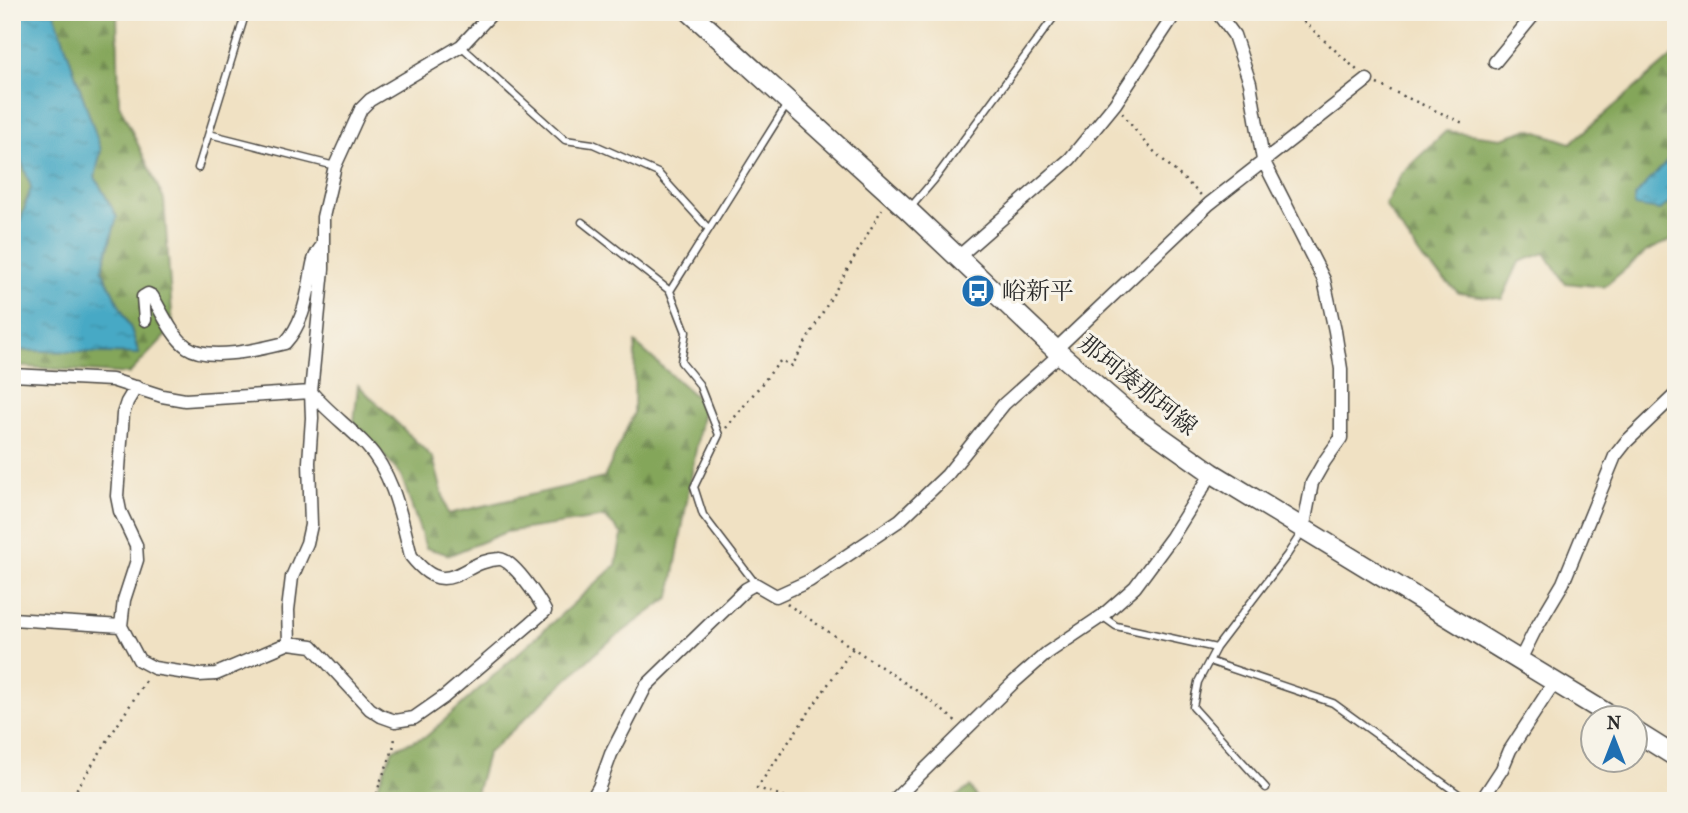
<svg xmlns="http://www.w3.org/2000/svg" width="1688" height="813" font-family="'IM FELL French Canon','Noto Serif JP',serif">
<style>
.forest{fill:url(#forest-firs);stroke:#586842;stroke-width:2}
.water{fill:url(#water-ripples);stroke:#386a78;stroke-width:2}
.lines{fill:none;stroke-linecap:round;stroke-linejoin:round}
.service-casing{stroke:#494642;stroke-width:9}
.minor-casing{stroke:#494642;stroke-width:15}
.primary-casing{stroke:#494642;stroke-width:22}
.path{stroke:#494642;stroke-width:2.5;stroke-dasharray:2 5;stroke-linecap:butt}
.service{stroke:#fff;stroke-width:6}
.minor{stroke:#fff;stroke-width:12}
.primary{stroke:#fff;stroke-width:19}
.labels{text-anchor:middle;dominant-baseline:central;stroke-width:6;stroke-linejoin:round;paint-order:stroke}
.poi-label{font-size:24px;fill:#2b2b2b;stroke:#f7f3e8;text-anchor:start}
.street-label{font-size:24px;fill:#2b2b2b;stroke:#f7f3e8}
</style>
<defs>
<pattern id="forest-firs" width="22" height="20" patternUnits="userSpaceOnUse" patternTransform="scale(1.75)"><rect width="22" height="20" fill="#84a65a"/><path d="M5 1l3.5 6h-7zM16 11l3.5 6h-7z" fill="#6c874b"/></pattern>
<pattern id="water-ripples" width="26" height="14" patternUnits="userSpaceOnUse" patternTransform="scale(1.75)"><rect width="26" height="14" fill="#46a9c5"/><path d="M2 4q2-2 4 0t4 0M15 11q2-2 4 0t4 0" fill="none" stroke="#3b8aa0"/></pattern>
</defs>
<rect width="100%" height="100%" fill="#f7f3e8"/>
<filter id="ink" filterUnits="userSpaceOnUse"><feTurbulence type="fractalNoise" baseFrequency=".0143" numOctaves="2"/><feDisplacementMap in="SourceGraphic" scale="14" xChannelSelector="R" yChannelSelector="G"/><feConvolveMatrix kernelMatrix="1 2 1 2 8 2 1 2 1" color-interpolation-filters="sRGB"/></filter>
<filter id="wash" filterUnits="userSpaceOnUse"><feTurbulence type="fractalNoise" baseFrequency=".00686" numOctaves="4" result="noise"/><feDisplacementMap in="SourceGraphic" scale="28" xChannelSelector="R" yChannelSelector="G"/><feGaussianBlur stdDeviation="1.57" result="paint"/><feColorMatrix in="noise" values="0 0 0 0 0 0 0 0 0 0 0 0 0 0 0 0 0 1.4 0 .05"/><feComposite in="paint" operator="in"/></filter>
<g filter="url(#wash)">
<rect width="100%" height="100%" fill="#f0e1c3"/>
<path class="forest" d="M54 12H117L119 104 164 200 173 328 129 374 12 366V350L139 353 131 329 102 270 117 217 95 177 101 150Z
M1676 53V238L1647 251 1604 287 1565 283 1545 253 1519 262 1502 299 1459 293 1424 261 1385 205 1401 174 1446 131 1502 138 1529 129 1571 143Z
M12 121 13 138 32 187 12 249Z
M635 343 704 404 670 597 602 647 487 754 474 801H371L393 749 427 736 616 565 622 534 605 517 506 532 450 555 426 548 401 475 354 422 358 385 433 458 448 514 604 478 634 413Z
M970 787 979 801H950Z"/>
<path class="water" d="M12 12H54L101 150 95 177 117 217 102 270 131 329 139 354 12 350V249L31 187 13 138Z
M1676 152V198L1660 210 1634 206V197Z"/>
</g>
<g filter="url(#ink)">
<g class="lines">
<defs>
<path id="service" d="M462 47 565 140 593 144 658 173 708 228
M209 134 335 166
M198 168 246 12
M910 208 934 180 1054 17 1064 12
M582 222 670 291
M755 583 703 515 694 487 719 435 699 384 681 362 686 332 670 291 788 103
M1102 616 1116 626 1216 648
M1209 661 1333 703 1468 801
M1266 788 1193 707 1198 682 1216 648 1287 555 1302 532"/>
<path id="minor" d="M1217 12 1234 35 1250 83 1263 160 1324 280 1335 331 1341 369V438L1324 462 1312 483 1303 530
M1495 62 1536 12
M957 258 1070 159 1115 104 1176 12
M145 320 143 297 148 294 152 296C162 312 172 336 187 347 209 362 261 349 285 343 301 326 306 303 310 281 313 266 312 257 323 245
M1055 350 1209 204 1367 80
M12 375 112 380 162 396 185 400 311 392
M136 387 127 402 123 414 117 496 120 511 136 545 137 560 124 600 121 626 139 660 154 668 199 675 216 674 289 643 312 646 370 709 381 716 395 721 414 718 444 697 545 611C539 599 512 558 499 559 462 560 448 603 411 556 401 517 394 475 366 445 349 427 328 412 311 392
M12 619 121 626
M289 643 288 610 292 577 307 543 311 525 309 462 312 418 311 392 323 269V217L335 166 361 109 370 100 461 46 493 12
M1520 660 1535 630 1563 583 1615 456 1626 442 1676 394
M591 801 599 787 611 754 646 686 746 589 755 584 776 596 809 581 900 520 947 475 1004 404 1060 354
M893 801 1014 682 1047 653 1102 616 1135 587 1172 537 1212 473
M1481 801 1502 769 1510 750 1555 681"/>
<path id="primary" d="M690 12 908 210 1060 354 1134 418 1212 473 1614 718
M1636 732 1676 757"/>
</defs>
<use href="#service" class="service-casing"/>
<use href="#minor" class="minor-casing"/>
<use href="#primary" class="primary-casing"/>
<path class="path" d="M1293 12 1358 71
M1377 84 1463 123
M1122 113 1146 144 1202 196
M726 428 781 360 792 366 882 209
M787 604 923 695 957 722
M69 801 148 677
M376 801C378 776 395 758 395 734
M798 801 757 788 853 648"/>
<use href="#service" class="service"/>
<use href="#minor" class="minor"/>
<use href="#primary" class="primary"/>
</g>
</g>
<defs>
<symbol id="bus-disc" viewBox="-11 -11 22 22"><circle r="9.5" fill="#1f6fb2" stroke="#f7f3e8"/><path d="M-5-6H5V4H4V6H2V4H-2V6H-4V4H-5ZM-3.5-4V0h7V-4ZM-3.5 1.2v1.5H-2V1.2ZM2 1.2v1.5H3.5V1.2Z" fill="#fff"/></symbol>
</defs>
<g fill-rule="evenodd">
<use href="#bus-disc" x="959" y="272" width="38" height="38"/>
</g>
<g class="labels">
<g class="poi-label">
<text x="1002" y="291">峪新平</text>
</g>
<g class="street-label">
<text transform="translate(1138 385) rotate(39)">那珂湊那珂線</text>
</g>
</g>
<rect width="1688" height="813" fill="none" stroke="#f7f3e8" stroke-width="42"/>
<g transform="translate(1614 739)"><circle r="33" fill="#f7f3e8" stroke="#a5a39c" stroke-width="2"/>
<path d="M0-5L12 26L0 18L-12 26Z" fill="#1f6fb2"/>
<text y="-10" font-size="19" font-weight="bold" text-anchor="middle" fill="#2b2b2b">N</text>
</g>
</svg>
